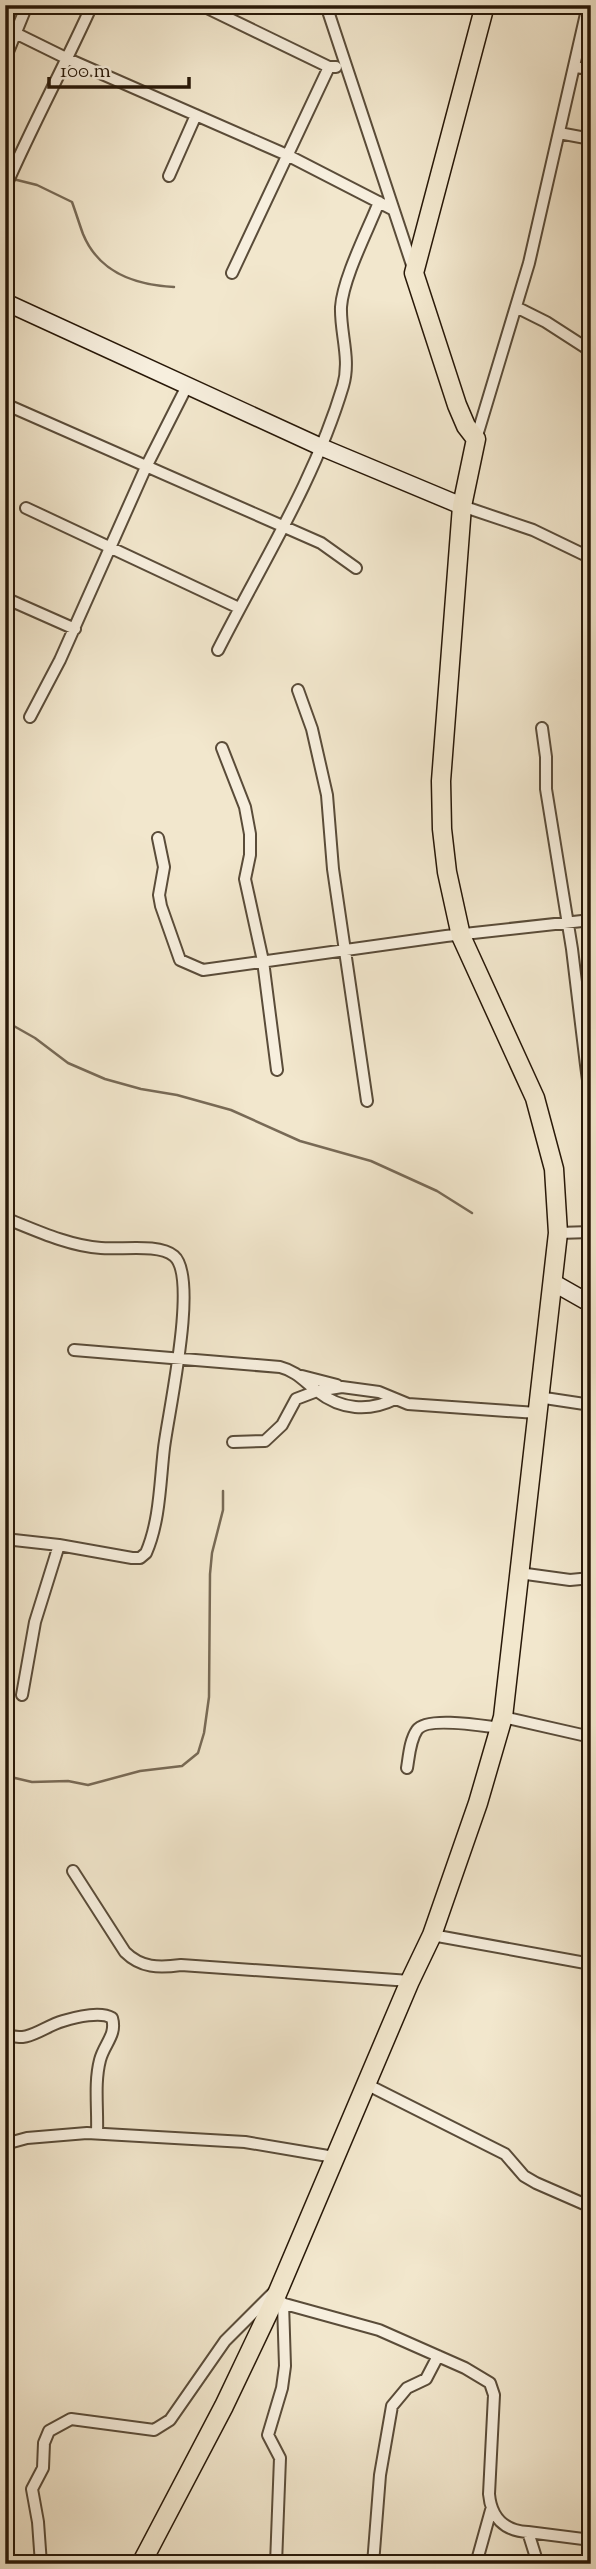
<svg xmlns="http://www.w3.org/2000/svg" width="596" height="2569" font-family="'Sorts Mill Goudy',serif">
<style>
.lines{fill:none;stroke-linecap:round;stroke-linejoin:round}
.stream{stroke:#786a56;stroke-width:2.5}
.street-casing{stroke:#5a4c39;stroke-width:14}
.secondary-casing{stroke:#281808;stroke-width:19}
.primary-casing{stroke:#281808;stroke-width:21}
.street{stroke:#f7efde;stroke-width:10}
.secondary{stroke:#f7efde;stroke-width:16}
.primary{stroke:#f2e7cd;stroke-width:18}
</style>
<rect width="100%" height="100%" fill="#f2e7cd"/>
<filter id="stains"><feTurbulence type="fractalNoise" baseFrequency=".00286" numOctaves="4"/><feColorMatrix values="0 0 0 0 .2 0 0 0 0 .09 0 0 0 0 .02 0 0 0 .5 -.17"/></filter>
<radialGradient id="worn" r=".72"><stop offset=".6" stop-color="#630" stop-opacity="0"/><stop offset="1" stop-color="#630" stop-opacity=".3"/></radialGradient>
<g class="lines">
<path class="stream" d="M13 179 37 185 72 202C76 213 79 223 83 234 99 273 135 285 174 287
M5 1021 35 1038 68 1063 105 1079 141 1089 177 1095 231 1110 300 1141 371 1161 437 1191 472 1213
M5 1781 15 1778 32 1782 68 1781 88 1785 140 1771 182 1766 198 1753 204 1733 209 1697 210 1574 212 1553 223 1510V1491"/>
<defs>
<path id="street" d="M201 5 329 67H336
M326 5 414 271
M5 28 68 59 287 155 392 209
M5 59 27 5
M575 67 591 69
M559 133 591 139
M169 176 196 115
M5 188C32 126 64 67 92 5
M232 273 329 67
M516 307 546 322 591 351
M5 404 321 543 356 568
M476 439 529 263 588 5
M462 506 533 530 591 558
M26 508 239 608
M5 598 75 629
M218 650C262 563 315 480 343 386 351 359 340 333 341 307 343 278 368 230 379 202
M298 690 312 729 327 795 333 869 367 1101
M30 717 60 660 146 467 187 386
M542 728 546 757V789L572 949 586 1065 589 1088 588 1120 591 1137
M222 748 245 807 250 834V855L245 879 263 961 277 1070
M158 838 164 867 159 895 161 906 180 960 203 970 446 936 591 920
M5 1218C35 1230 69 1246 101 1248 120 1250 159 1243 174 1256 199 1277 168 1414 164 1448 160 1482 160 1521 146 1553L140 1558H132L59 1545 5 1539
M558 1233 591 1232
M74 1350 280 1367C296 1371 304 1381 317 1391 341 1410 369 1412 395 1399
M302 1376 337 1385
M538 1397 591 1405
M233 1442 265 1441 282 1425 296 1399 317 1391 342 1387 379 1392 408 1404 537 1413
M519 1573 570 1580 591 1578
M22 1695 35 1622 59 1545
M503 1717 591 1737
M407 1768C409 1756 410 1740 417 1730 427 1716 484 1726 500 1728
M73 1871 125 1952C141 1968 159 1968 181 1965L410 1981
M432 1935 591 1964
M5 2034C28 2044 42 2027 63 2021 76 2017 101 2011 112 2018 117 2035 104 2044 100 2060 94 2083 98 2109 97 2133
M366 2084 505 2154 524 2176 536 2183 591 2207
M5 2144 27 2138 87 2133 245 2142 334 2157
M274 2301 379 2330 465 2368 490 2383 494 2395 489 2494C491 2517 504 2531 528 2532L538 2564
M528 2532 591 2540
M41 2564 38 2522 32 2489 43 2468 44 2443 49 2431 71 2419 154 2430 170 2420 225 2341 274 2292
M276 2564 280 2458 268 2435 282 2388 285 2366 283 2303
M373 2564 380 2475 392 2406 407 2388 426 2379 438 2356
M476 2564 491 2510"/>
<path id="secondary" d="M5 302 321 447 462 506
M554 1283 591 1304"/>
<path id="primary" d="M141 2564 224 2406 274 2301 410 1981 432 1935 478 1803 503 1717 558 1233 554 1169 535 1098 461 936 447 872 442 829 441 781 462 506 476 439 466 426 457 405 414 273 485 5"/>
</defs>
<use href="#street" class="street-casing"/>
<use href="#secondary" class="secondary-casing"/>
<use href="#primary" class="primary-casing"/>
<use href="#street" class="street"/>
<use href="#secondary" class="secondary"/>
<use href="#primary" class="primary"/>
</g>
<rect width="596" height="2569" fill="none" stroke="#f2e7cd" stroke-width="28"/>
<rect x="7" y="7" width="582" height="2555" fill="none" stroke="#281808" stroke-width="3.5"/>
<rect x="14" y="14" width="568" height="2541" fill="none" stroke="#281808" stroke-width="2"/>
<path d="M49 77v10h140v-10" fill="none" stroke="#281808" stroke-width="3.5"/>
<text x="60" y="77" font-size="21" fill="#281808" stroke="#f7efde" stroke-width="5" paint-order="stroke">100 m</text>
<rect width="100%" height="100%" filter="url(#stains)"/>
<rect width="100%" height="100%" fill="url(#worn)"/>
</svg>
